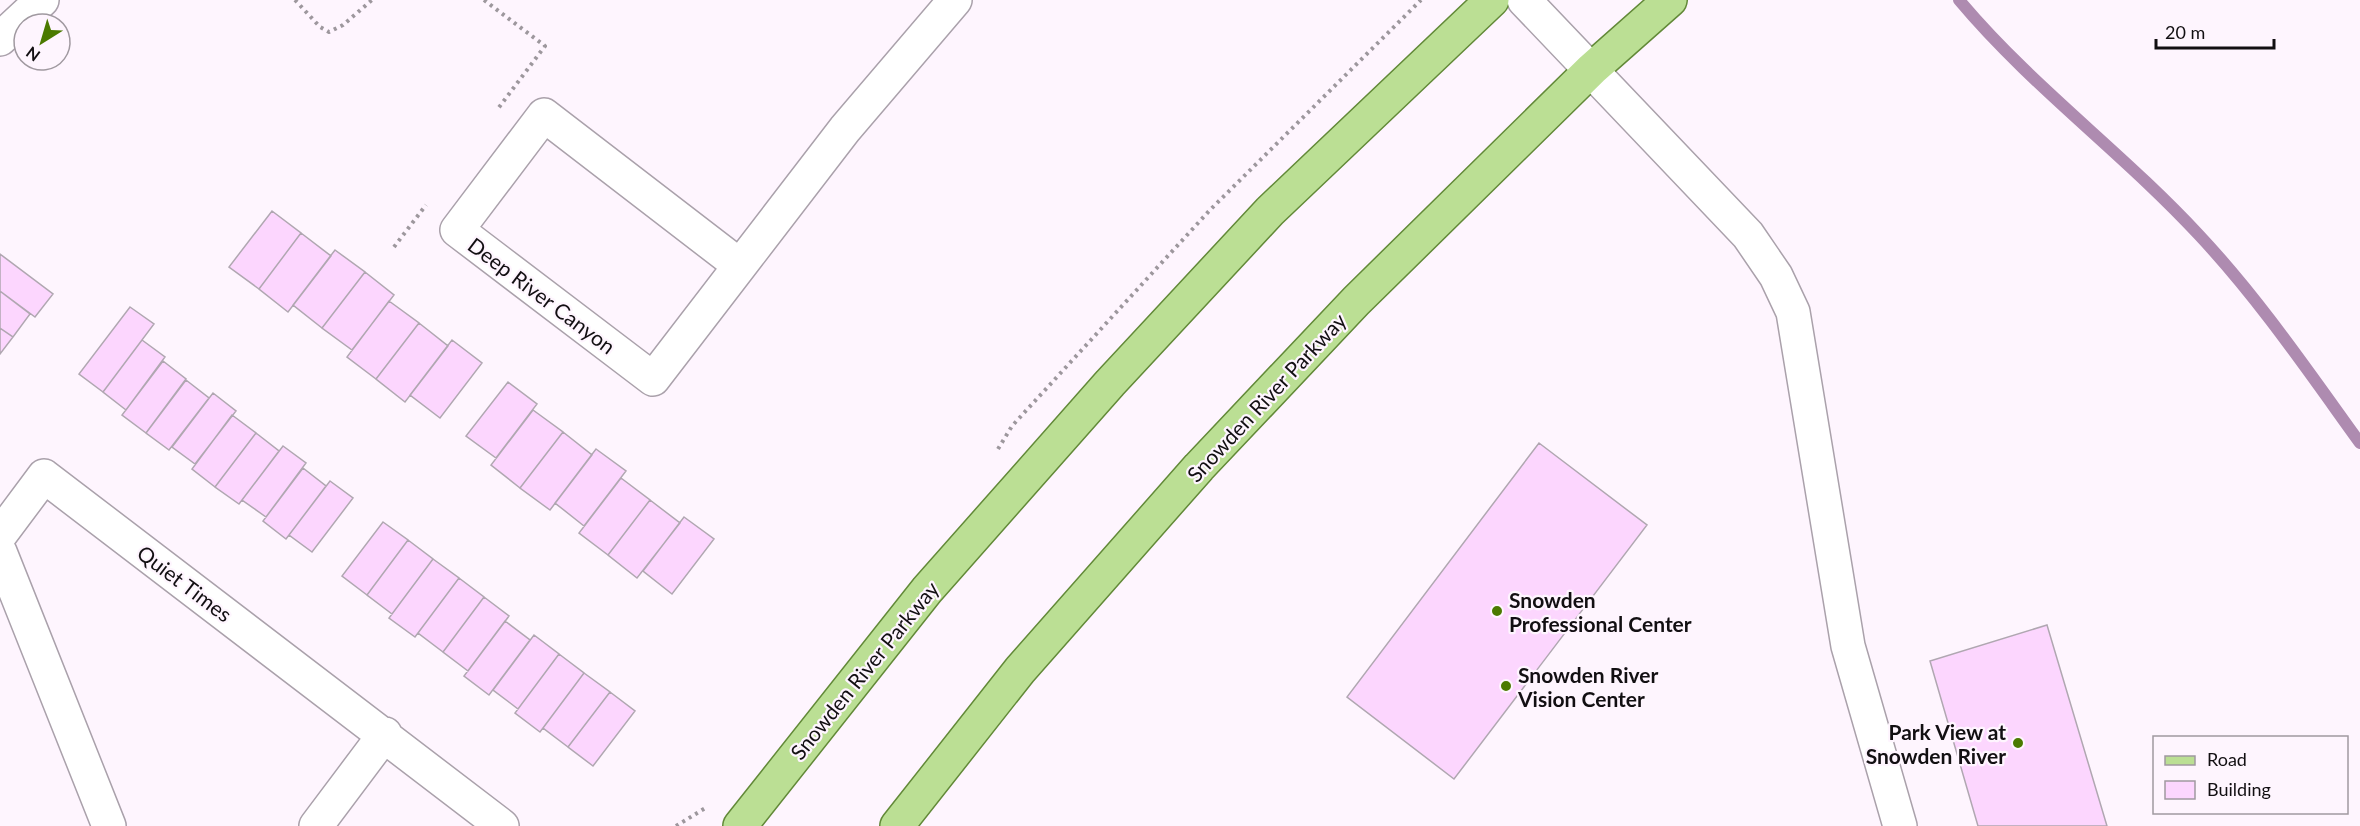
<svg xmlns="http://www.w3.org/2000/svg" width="2360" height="826" font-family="Lato,sans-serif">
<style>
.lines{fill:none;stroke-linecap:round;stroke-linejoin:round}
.stream{stroke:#ae8bb0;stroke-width:12}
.building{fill:#fcd6fe;stroke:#b0a7b1;stroke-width:1.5}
.minor-casing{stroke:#aaa1ab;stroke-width:36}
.major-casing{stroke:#628938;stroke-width:36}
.path{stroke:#9d979d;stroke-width:4;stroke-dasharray:3 4.5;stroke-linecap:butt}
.minor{stroke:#fff;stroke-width:33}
.major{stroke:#bbdf94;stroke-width:33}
.poi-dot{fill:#4b7a00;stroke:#fef5fe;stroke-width:2}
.labels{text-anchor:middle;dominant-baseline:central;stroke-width:4.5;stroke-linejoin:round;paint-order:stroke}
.street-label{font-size:21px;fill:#120f12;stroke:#fef5fe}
.poi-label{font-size:21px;font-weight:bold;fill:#120f12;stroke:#fef5fe;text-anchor:start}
</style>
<rect width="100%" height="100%" fill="#fef5fe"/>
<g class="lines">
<path class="stream" d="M1959 0C2031 86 2122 152 2199 235 2259 299 2308 371 2360 443"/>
</g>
<path class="building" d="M272 211 301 233 259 289 229 267Z
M301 233 331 256 288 312 259 289Z
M335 250 365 272 322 328 293 305Z
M0 254 53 294 35 317 0 291Z
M365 272 394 295 352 350 322 328Z
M0 291 30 314 13 337 0 328Z
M389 301 419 323 376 379 347 357Z
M130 307 154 324 103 392 79 374Z
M419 323 448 346 405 402 376 379Z
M0 328 13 337 0 354Z
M142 340 165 357 126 410 103 392Z
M452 340 482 363 440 418 410 395Z
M163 361 186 379 146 433 122 415Z
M186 380 209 398 169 450 146 433Z
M508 382 537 404 496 458 466 436Z
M213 393 236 411 195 464 172 447Z
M533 410 563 432 520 488 491 465Z
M232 415 256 433 215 487 192 469Z
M563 432 592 455 550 510 520 488Z
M256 433 279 451 239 504 215 487Z
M1539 443 1647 525 1454 779 1347 697Z
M283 446 306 463 266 517 242 500Z
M596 449 626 471 584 526 555 503Z
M303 468 326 486 286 539 263 521Z
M621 478 650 500 608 555 579 533Z
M330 481 353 498 312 552 289 535Z
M650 500 680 523 637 578 608 555Z
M684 517 714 539 672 594 643 571Z
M383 522 408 540 367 595 342 576Z
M408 540 433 559 392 614 367 595Z
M433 559 459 578 415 637 389 618Z
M459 578 484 597 443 652 418 633Z
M484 597 509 616 468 671 443 652Z
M505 621 530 640 489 695 464 676Z
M2047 625 2107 826H1978L1930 661Z
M534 635 559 654 518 709 493 690Z
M559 654 584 673 540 732 515 713Z
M584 673 610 692 568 747 543 728Z
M610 692 635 711 593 766 568 747Z"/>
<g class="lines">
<defs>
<path id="minor" d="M1524 0 1748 235 1776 276 1793 312 1848 646 1900 826
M0 39 42 0
M739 265 544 115 457 230 653 379 845 129 955 0
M0 535 44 476 502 826
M0 552 109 826
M316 826 385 734"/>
<path id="major" d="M740 826 927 590 1110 383 1270 211 1492 0
M897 826 1020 670 1199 467 1356 301 1592 69 1670 0"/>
</defs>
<use href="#minor" class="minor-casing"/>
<use href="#major" class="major-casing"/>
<path class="path" d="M295 0 320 27 329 32 343 25 372 0
M484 0 545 46 497 110
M394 247 426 205
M998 449 1012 426 1210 210 1421 0
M676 826 707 807"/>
<use href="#minor" class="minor"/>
<use href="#major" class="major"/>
</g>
<g class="poi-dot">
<circle cx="1497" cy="611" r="6"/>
<circle cx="1506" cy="686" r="6"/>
<circle cx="2018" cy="743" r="6"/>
</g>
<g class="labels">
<g class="street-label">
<text transform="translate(542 295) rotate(37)">Deep River Canyon</text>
<text transform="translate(1266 397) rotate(-47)">Snowden River Parkway</text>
<text transform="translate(185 583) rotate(37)">Quiet Times</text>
<text transform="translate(864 670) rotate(-51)">Snowden River Parkway</text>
</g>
<g class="poi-label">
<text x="1509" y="599">Snowden<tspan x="1509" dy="24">Professional Center</tspan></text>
<text x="1518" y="674">Snowden River<tspan x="1518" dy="24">Vision Center</tspan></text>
<text x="2006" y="731" text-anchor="end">Park View at<tspan x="2006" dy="24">Snowden River</tspan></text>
</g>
</g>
<rect x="2153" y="736" width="195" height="78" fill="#fef5fe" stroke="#a099a0" stroke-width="1.5"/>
<rect x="2165" y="756" width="30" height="9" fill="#bbdf94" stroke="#a099a0" stroke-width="1.5"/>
<text x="2207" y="766" font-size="18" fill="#120f12">Road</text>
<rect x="2165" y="781" width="30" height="18" fill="#fcd6fe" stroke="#a099a0" stroke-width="1.5"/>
<text x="2207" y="796" font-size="18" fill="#120f12">Building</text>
<g transform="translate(42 42) rotate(217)"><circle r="28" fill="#fef5fe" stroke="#a099a0" stroke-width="1.5"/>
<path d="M0-4.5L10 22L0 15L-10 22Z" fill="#4b7a00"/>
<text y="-9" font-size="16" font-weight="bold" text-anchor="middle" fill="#120f12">N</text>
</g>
<path d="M2156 39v9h118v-9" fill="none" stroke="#120f12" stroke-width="3"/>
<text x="2165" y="39" font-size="18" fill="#120f12" stroke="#fef5fe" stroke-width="4.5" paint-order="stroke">20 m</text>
</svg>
